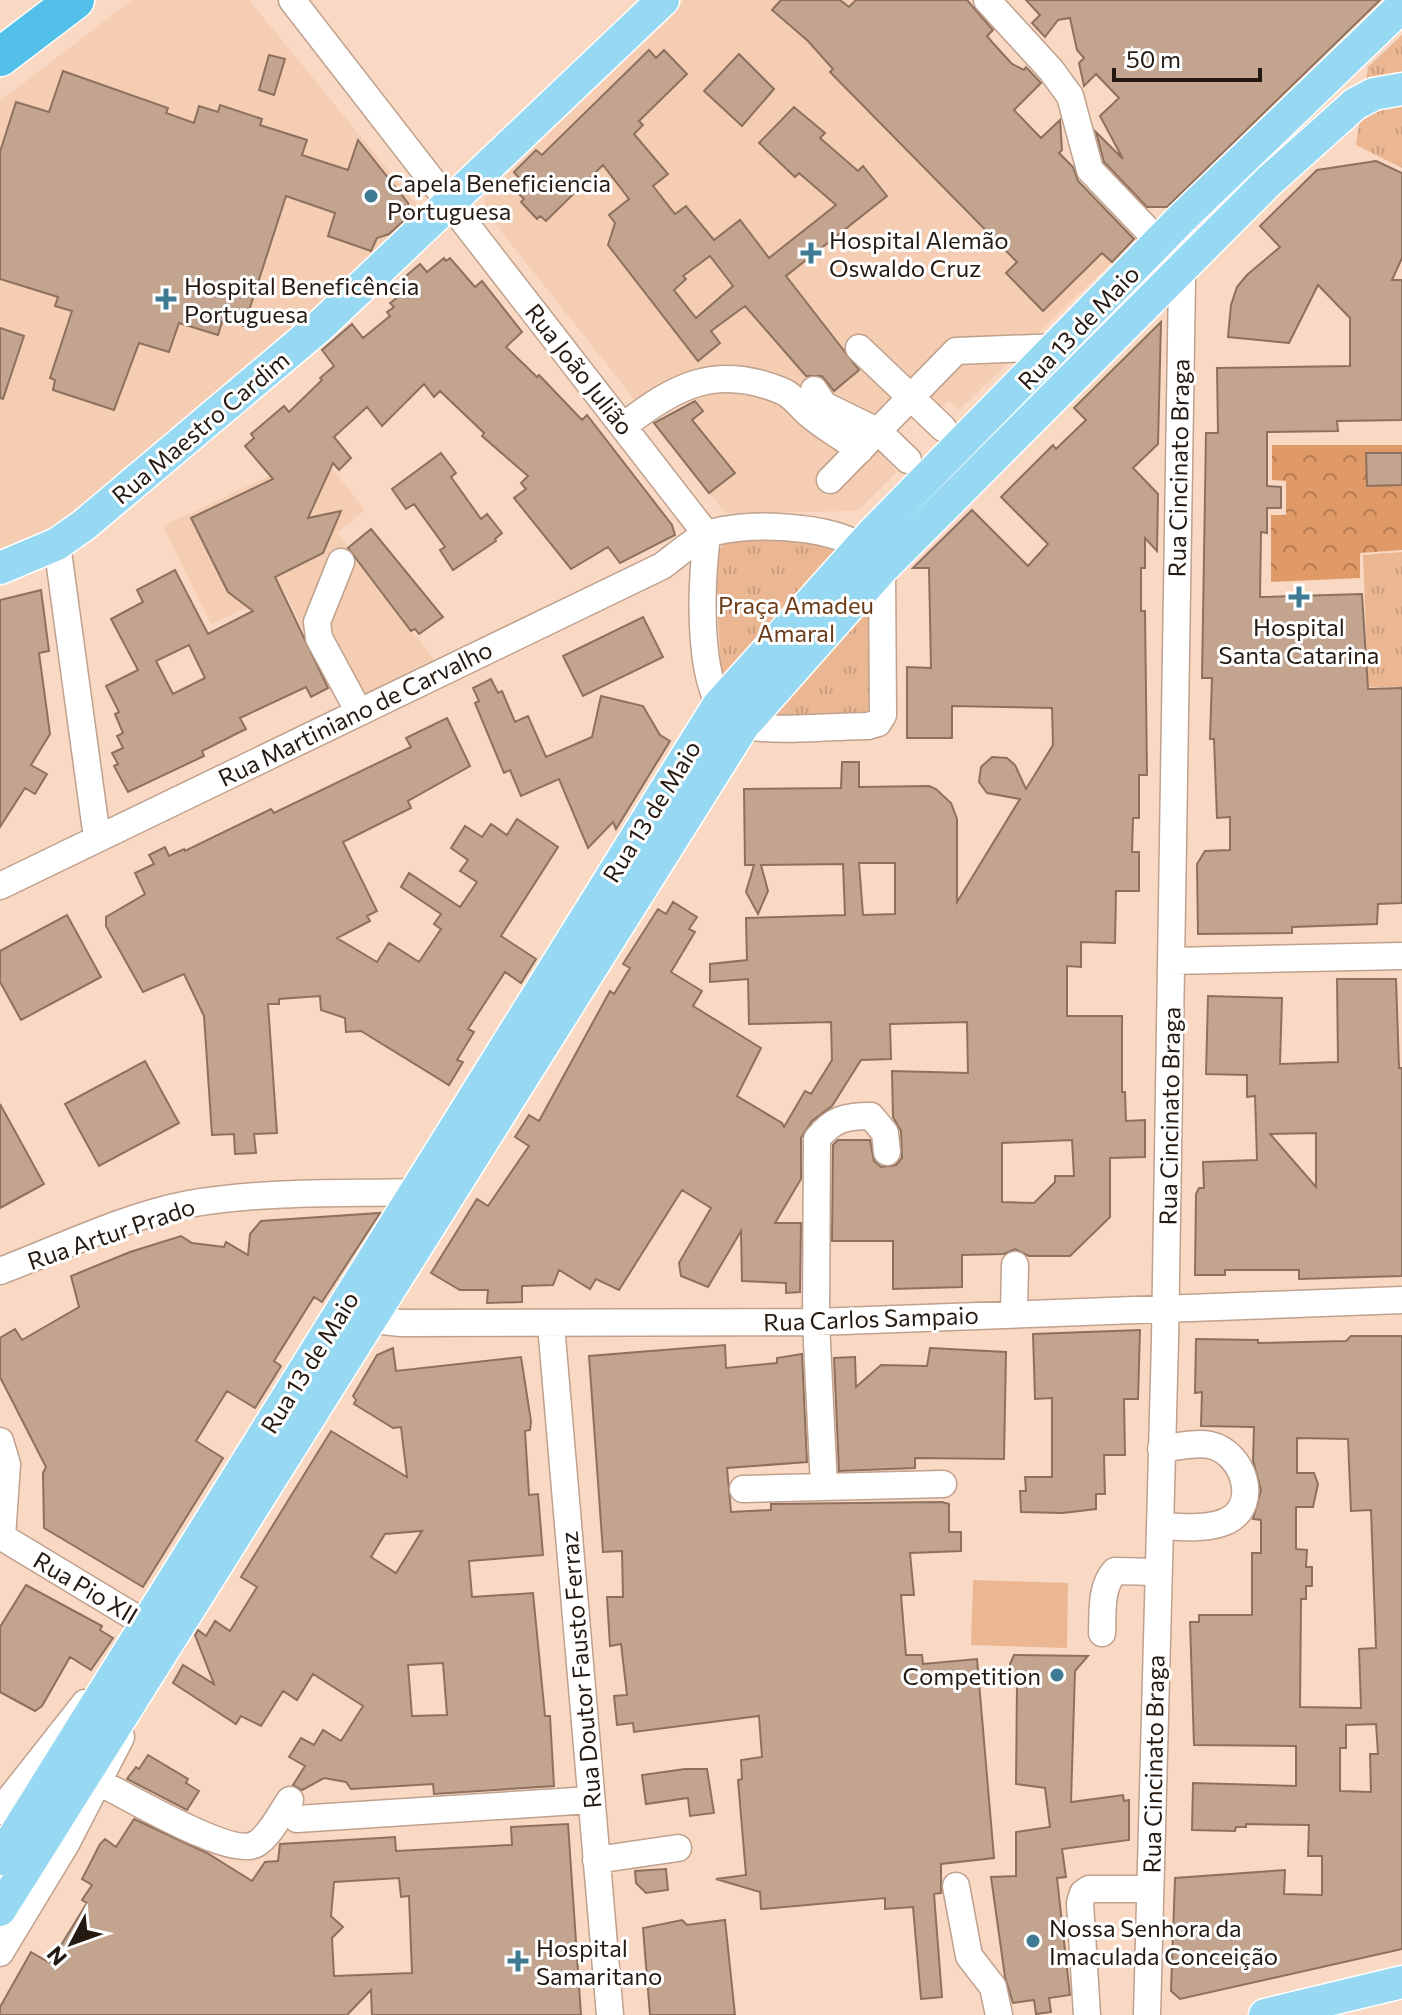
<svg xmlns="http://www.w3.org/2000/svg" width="1402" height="2015" font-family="Commissioner,sans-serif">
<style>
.built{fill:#f4cdb3}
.grass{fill:#ebb793}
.forest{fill:url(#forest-crowns)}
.park{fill:url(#park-tufts)}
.building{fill:#c2a48f;stroke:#8d715e;stroke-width:2;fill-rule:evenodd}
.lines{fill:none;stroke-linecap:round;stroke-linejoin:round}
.minor-casing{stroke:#bfa18d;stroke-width:29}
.major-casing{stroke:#fff;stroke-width:35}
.highway-casing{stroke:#fff;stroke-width:41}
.minor{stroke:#fff;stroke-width:26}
.major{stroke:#97d9f2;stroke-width:32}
.highway{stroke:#52c0e9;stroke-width:38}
.poi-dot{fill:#3e7a91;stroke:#fff;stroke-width:3}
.labels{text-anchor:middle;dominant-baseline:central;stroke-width:6;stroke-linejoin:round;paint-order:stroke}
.poi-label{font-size:24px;fill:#251a12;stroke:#fff;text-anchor:start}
.street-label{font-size:24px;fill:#251a12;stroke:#fff}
.park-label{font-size:24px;fill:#6a3b16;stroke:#fff}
</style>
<defs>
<pattern id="forest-crowns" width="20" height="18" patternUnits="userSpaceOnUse" patternTransform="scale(2)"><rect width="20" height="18" fill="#e09a67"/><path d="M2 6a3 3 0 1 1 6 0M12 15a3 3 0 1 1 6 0" fill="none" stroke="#b57d53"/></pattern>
<pattern id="park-tufts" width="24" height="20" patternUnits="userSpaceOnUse" patternTransform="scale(2)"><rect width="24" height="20" fill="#ebb793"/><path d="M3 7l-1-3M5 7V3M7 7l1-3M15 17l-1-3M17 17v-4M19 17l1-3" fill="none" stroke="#c99d7e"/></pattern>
</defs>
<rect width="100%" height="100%" fill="#f9d9c4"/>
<path class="built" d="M132 0H249L425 215 68 523 0 560V101Z
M685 0H856L1112 262 959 410 949 400 937 412 927 402 890 438 899 449 887 461 897 472 858 511 726 513 709 493 734 473 710 441 688 423 703 411 689 394 650 419 485 211V196Z
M323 457 365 510 337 533 436 662 341 705 284 591 211 624 163 526 269 476 294 460Z"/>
<path class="grass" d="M973 1580 1068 1583 1067 1648 971 1645Z"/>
<path class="forest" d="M1272 445H1402V550L1360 553V578L1271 582V515H1286V481L1272 480Z"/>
<path class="park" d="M1402 35V168L1356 145 1368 67Z
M737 537C794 538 833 531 875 576L872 718 751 720 722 695 715 558 725 541Z
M1402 552V687H1368L1363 555Z"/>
<path class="building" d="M781 0H840L849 7 856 0H967L993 30 987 36 992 42 1012 64 1024 70 1026 67 1041 83 1014 110 1041 138 1060 120 1062 150 1059 153 1073 167 1078 181 1134 239 1112 262 1102 253 1043 311 1006 273 1017 262 830 72 833 69 808 41 772 10Z
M1026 0H1380L1167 207H1147L1104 162 1096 132 1123 159 1100 116 1119 98 1096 74 1084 86 1079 63 1084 58 1077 50 1070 18 1058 20 1045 37 1032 23 1040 15Z
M649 50 656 58 664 50 687 74 639 121 643 125 634 134 668 174 653 186 675 214 686 206 714 240 740 220 769 258 836 205 799 173 795 177 759 143 794 107 825 133 820 138 858 171 863 166 887 196 786 276 859 370 834 391 822 376H806L745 306 711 331 720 343 698 361 608 245 615 223 609 215 629 199 603 165 546 221 540 216 537 219 521 202 524 199 511 186 519 178 514 172 536 150 542 155ZM710 256 733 286 696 318 674 290 686 279 683 276Z
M739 54 774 89 742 126 704 91Z
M269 55 285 59 274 95 259 90Z
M63 71 168 108 166 113 194 123 199 106 218 112 220 105 262 119 260 125 307 140 302 155 348 170 358 140 408 203 410 215 389 234 377 238 371 251 328 236 335 213 286 196 244 326 223 319 218 335 179 323 169 352 139 343 114 410 53 390 55 380 50 378 72 311 55 306 58 297 0 279V152L16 102 49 112Z
M1376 161 1402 173V258L1392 280H1402V420L1337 421 1338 431 1267 432V486L1281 487V508H1267V533L1261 532 1260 597 1362 594 1368 689 1402 688V903L1378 904 1377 924 1292 927V933L1198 934 1197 864 1205 851 1230 850V817L1217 818 1214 739H1210L1212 678H1202L1206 433H1218L1217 368 1350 366V318L1318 285 1289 343 1228 337 1231 305 1237 287 1247 275 1280 247 1260 226 1317 170Z
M444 258 446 261 450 258 475 287 482 281 522 332 506 347 537 377 539 375 582 420 587 415 672 525 675 535 620 563 608 547 571 569 514 498 526 489 521 483 528 476 482 436 484 433 440 391 434 397 424 384 382 426 367 407 334 437 351 458 339 470 333 463 308 518 341 511 323 553 275 577 328 688 311 697 306 687 240 718 246 729 202 751 204 756 128 792 114 766 118 764 112 753 123 748 117 736 123 733 115 714 119 712 106 686 138 670 111 619 143 602 137 590 175 570 208 634 253 611 228 592 191 518 273 479 245 446 254 438 251 434 284 406 289 412 322 380 320 378 334 366 322 350 352 324 363 338 390 316 387 312 394 307 390 303 399 296 392 288 420 264 427 272ZM189 645 205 678 173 694 156 661Z
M1161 322 1158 444 1133 468 1158 494 1157 551 1145 538V568H1141V611H1145L1147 775H1139V818H1133L1132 852H1139V891H1116L1115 943 1081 942V967L1067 966V1016H1122V1092H1125L1126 1121 1145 1120V1157L1110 1158V1217L1070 1256H1029L1015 1249 1004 1254 962 1255V1287L893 1289V1241H832L833 1145 838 1140H870L874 1161 881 1167 896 1165 902 1158 901 1131 893 1117 892 1071 968 1073 967 1022 890 1024 891 1059 861 1060 832 1106 812 1121 801 1138V1179L775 1223H801L800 1292 786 1293V1283L742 1281 741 1231 708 1287 681 1276 679 1263 711 1208 682 1190 619 1290 596 1279 590 1289 559 1270 553 1285 522 1286V1302L487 1303 488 1290H460L431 1273 477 1199 488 1206 529 1146 515 1137 529 1115 539 1121 610 991 614 994 630 968 623 964 658 909 666 914 673 902 697 917 689 929 695 932 671 972 702 991 693 1006 761 1048 737 1096 782 1123 784 1127 805 1091 811 1094 832 1060 831 1022 749 1024 748 979 710 982V964L747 960 746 918 845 915 843 864 761 865 768 891 758 914 746 892 754 865H745L744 789 841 788 842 762H859V787L929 786 936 789 951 803 957 819V902L1020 799 987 793 979 782 981 767 992 757 1007 758 1015 765 1026 789 1053 745 1052 708 952 706V738H907V667L931 668 929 568H913L972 510 1028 566 1048 544 1001 497 1053 445 1056 449 1086 420 1074 408ZM859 863H895V914L863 915ZM1072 1140 1074 1176H1055V1182L1034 1203 1002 1202V1143Z
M0 328 24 336 3 399 0 398Z
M695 401 703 411 692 420 735 473 709 493 654 423Z
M441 453 456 473 451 477 481 519 487 514 502 533 495 539 496 541 453 570 440 550 445 547 414 504 406 509 392 489Z
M1366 453H1402V485L1367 486Z
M371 529 443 617 419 634 415 629 411 631 348 548Z
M41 590 49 651 39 653 50 734 31 765 47 774 35 794 25 788 0 827V600Z
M643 617 663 657 583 696 563 656Z
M491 679 498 693 502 691 515 722 528 716 546 757 592 737 601 696 643 706 660 735 670 741 616 829 613 822 588 848 559 779 521 796 510 770 504 773 475 703 479 701 473 688Z
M447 718 470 766 408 801 411 808 343 842 377 911 367 916 370 921 337 938 377 962 389 943 419 962 441 929 434 924 441 914 401 887 409 873 460 907 477 882 460 871 468 860 451 848 465 826 482 837 491 824 507 835 517 819 558 847 501 936 536 959 521 983 505 972 468 1029 474 1032 457 1060 463 1062 449 1085 361 1031 346 1032 345 1018 321 1010 320 996 279 999V1004H268L277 1133 254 1134 256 1153 235 1154 234 1134 212 1135 204 1016 184 974 143 992 106 926V917L145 894 135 873 154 864 149 855 165 847 169 856 184 849 185 851 271 809 274 813 411 747 406 738Z
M67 915 101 977 21 1020 0 982V951Z
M1337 979H1396L1399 1068H1402V1276L1299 1279V1270H1225V1275H1195L1196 1194 1199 1188H1204L1203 1162 1257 1160 1255 1096 1247 1097V1075L1206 1074 1208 996 1282 998 1280 1064 1338 1062ZM1316 1133V1187L1270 1134Z
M145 1061 179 1123 99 1166 65 1104Z
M0 1104 44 1184 0 1208Z
M380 1213 322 1302 314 1297 274 1361 281 1366 255 1408 227 1391 196 1441 223 1458 143 1587 44 1528 43 1473 46 1467 0 1377V1338L15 1329 22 1340 79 1307 71 1276 130 1252 181 1236 192 1243 224 1247 226 1242 248 1255 250 1234 261 1221Z
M1140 1330 1138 1399H1124L1125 1455H1104L1105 1494H1096V1509L1063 1513 1021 1512 1020 1491H1026L1025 1477H1052V1398L1035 1399 1033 1334Z
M1351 1336H1402V1949L1180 1999 1171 1991 1175 1878 1285 1870 1284 1894 1322 1895V1856H1308L1309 1825 1246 1824V1827H1236L1235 1831 1192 1830 1193 1783 1296 1786V1746L1194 1745 1190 1622H1199V1615H1252V1553H1261V1520L1253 1519 1261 1490 1253 1461 1254 1427 1201 1426 1202 1392 1195 1393 1196 1339 1258 1340V1343L1346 1341ZM1297 1438 1348 1439 1351 1511 1371 1510 1376 1648 1359 1649 1361 1708 1300 1707 1301 1599H1306V1586H1312V1567H1306L1307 1550 1296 1549V1507H1313L1318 1484 1314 1473H1297ZM1376 1724 1378 1754H1370L1371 1792 1340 1791V1748H1346V1725Z
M725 1345 726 1368 777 1363V1358L802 1354 807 1462 727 1468 731 1512 771 1510V1504L942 1502 949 1504V1532H961V1551L910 1553 914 1595H901L906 1655H922L923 1664 977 1659 994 1858 941 1864V1893L934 1894 942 1997 921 1999 913 1907 885 1909V1898L761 1909 760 1892 716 1879 746 1875 738 1780 742 1779 741 1760 762 1757 759 1716 634 1732 633 1723 617 1725 614 1696 627 1695 621 1644 610 1646 607 1597H623L622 1551 603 1552 589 1356Z
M393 1348 396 1371 521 1357 531 1421 530 1430 525 1431 529 1495 538 1494 543 1555 469 1561 472 1597 533 1593 545 1716H550L554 1786 434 1794 433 1784 351 1789 346 1782 324 1778 302 1790 293 1785 305 1766 289 1757 301 1738 314 1745 323 1730 341 1741 363 1706 313 1674 297 1700 283 1691 261 1726 241 1716 236 1724 173 1683 183 1665 214 1684 195 1635 198 1630 206 1636 215 1621 230 1631 257 1587 241 1577 331 1431 407 1477 401 1427 393 1428 354 1404 356 1400 353 1396 377 1355ZM422 1531 396 1573 371 1557 385 1534ZM443 1663 447 1715 412 1716 408 1665Z
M930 1348 1006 1352 1004 1459 915 1458V1468L839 1471 834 1358 855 1357 856 1387 881 1365 927 1366Z
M26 1585 102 1626 100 1630 113 1638 91 1670 70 1657 42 1706 35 1711 0 1692V1627Z
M1014 1655 1088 1656 1075 1671 1071 1802 1123 1795 1124 1801 1129 1800V1840L1062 1849 1066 1877 1057 1878 1070 1995 1049 1998 1051 2012 1036 2014 1034 2000 1013 2003 1005 1977 991 1877 1016 1876V1832L1050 1827 1045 1788 1016 1784 1017 1685H1009L1010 1664Z
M148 1755 188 1779 186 1783 199 1791 187 1810 127 1779 136 1767 139 1769Z
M685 1769H707L714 1813 690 1816 688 1798 646 1804 642 1775Z
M134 1819 207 1853 252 1881 265 1862 278 1861 280 1844 395 1837 396 1851 512 1845 511 1827 568 1824 581 2015H372L371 1990 347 2015H0V2007L31 1952 50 1963 87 1903 82 1900 92 1885 82 1879 100 1844 105 1839 116 1847ZM399 1878 401 1897 409 1896 412 1973 334 1976 332 1938 343 1927 331 1916 334 1882Z
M666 1869 668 1890 646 1893 636 1883 635 1871Z
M682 1920 687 1925 725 1920 735 2015H650L643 1928Z"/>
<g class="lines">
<defs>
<path id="minor" d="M292 0 707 535
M987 0 1051 70 1070 96 1090 170 1160 243
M859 348 943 428
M814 390 824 405 879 432 908 460
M625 425C676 385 717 364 782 391 793 395 801 408 810 415 825 428 844 438 860 450
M830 480 956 351 1059 347
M57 544 97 838
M341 562 317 622 319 638 359 712
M0 886 662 566C676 556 692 541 708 534 743 521 830 525 861 547 869 552 876 562 882 569L883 715 878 723 868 726C836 726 775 732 746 726 691 715 702 577 707 535
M1171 961 1402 956
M0 1271C61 1248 125 1216 189 1204 263 1191 340 1194 414 1192
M357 1311 373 1320 401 1323 816 1322 1402 1300
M1014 1312 1015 1265
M551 1325 610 2015
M0 1441 7 1464 2 1537 161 1633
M824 1487 816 1322 817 1139C833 1119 845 1116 871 1116L885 1133 887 1152
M743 1489 943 1484
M1160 1526C1181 1527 1207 1530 1227 1521 1261 1504 1243 1452 1210 1445 1196 1442 1175 1447 1161 1449
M1102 1633C1103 1613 1100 1587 1115 1571L1158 1572
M108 1787C135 1800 231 1858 256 1844 270 1836 280 1814 290 1800
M0 1811 85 1703
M297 1819 591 1800
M596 1860 678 1848
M956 1886 969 1956 993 1987 999 2015
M0 1953 66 1844 121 1737
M1087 2015 1080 1903 1083 1893 1089 1889H1150
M1147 2015 1165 1340 1183 217"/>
<path id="major" d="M0 568 57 544 84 525 320 326 663 0
M0 1859 718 706 873 533 1183 217 1402 6
M0 1910 743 726 882 569 1269 181 1355 104 1374 94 1402 89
M1265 2015 1402 1982"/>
<path id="highway" d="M0 57 75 0"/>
</defs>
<use href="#minor" class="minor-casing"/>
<use href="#major" class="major-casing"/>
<use href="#highway" class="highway-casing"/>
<use href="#minor" class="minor"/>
<use href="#major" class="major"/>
<use href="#highway" class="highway"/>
</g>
<g class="poi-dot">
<circle cx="371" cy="196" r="8"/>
<path d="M807 241h8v8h8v8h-8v8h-8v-8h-8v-8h8z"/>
<path d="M162 287h8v8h8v8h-8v8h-8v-8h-8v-8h8z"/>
<path d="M1295 585h8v8h8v8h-8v8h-8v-8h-8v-8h8z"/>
<circle cx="1057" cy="1675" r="8"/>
<circle cx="1033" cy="1941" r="8"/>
<path d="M514 1949h8v8h8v8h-8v8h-8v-8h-8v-8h8z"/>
</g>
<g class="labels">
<g class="poi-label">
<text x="387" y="182">Capela Beneficiencia<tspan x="387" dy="28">Portuguesa</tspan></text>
<text x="829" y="239">Hospital Alemão<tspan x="829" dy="28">Oswaldo Cruz</tspan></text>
<text x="184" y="285">Hospital Beneficência<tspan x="184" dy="28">Portuguesa</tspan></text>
<text x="1299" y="626" text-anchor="middle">Hospital<tspan x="1299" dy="28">Santa Catarina</tspan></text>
<text x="1041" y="1675" text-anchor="end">Competition</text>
<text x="1049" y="1927">Nossa Senhora da<tspan x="1049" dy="28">Imaculada Conceição</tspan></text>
<text x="536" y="1947">Hospital<tspan x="536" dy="28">Samaritano</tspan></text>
</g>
<g class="street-label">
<text transform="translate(1078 327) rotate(-46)">Rua 13 de Maio</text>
<text transform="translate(580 369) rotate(52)">Rua João Julião</text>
<text transform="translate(200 427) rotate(-40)">Rua Maestro Cardim</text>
<text transform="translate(1178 468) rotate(-89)">Rua Cincinato Braga</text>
<text transform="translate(355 713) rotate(-26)">Rua Martiniano de Carvalho</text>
<text transform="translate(651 811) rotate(-58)">Rua 13 de Maio</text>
<text transform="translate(1169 1116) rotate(-89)">Rua Cincinato Braga</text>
<text transform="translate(111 1233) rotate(-19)">Rua Artur Prado</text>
<text transform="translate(871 1318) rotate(-2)">Rua Carlos Sampaio</text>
<text transform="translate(309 1362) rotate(-58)">Rua 13 de Maio</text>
<text transform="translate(86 1587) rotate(31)">Rua Pio XII</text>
<text transform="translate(580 1670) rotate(-95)">Rua Doutor Fausto Ferraz</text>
<text transform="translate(1153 1764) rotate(-89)">Rua Cincinato Braga</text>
</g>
<g class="park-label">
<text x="796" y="604">Praça Amadeu<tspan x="796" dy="28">Amaral</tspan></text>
</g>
</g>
<g transform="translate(72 1943) rotate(229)" stroke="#ffffff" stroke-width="6" paint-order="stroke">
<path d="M0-6L14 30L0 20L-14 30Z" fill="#251a12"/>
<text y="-12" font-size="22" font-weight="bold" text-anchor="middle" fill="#251a12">N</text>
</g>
<path d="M1114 68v12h146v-12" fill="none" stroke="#251a12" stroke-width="4"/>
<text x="1126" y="68" font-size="24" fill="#251a12" stroke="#ffffff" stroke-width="6" paint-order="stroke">50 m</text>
</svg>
